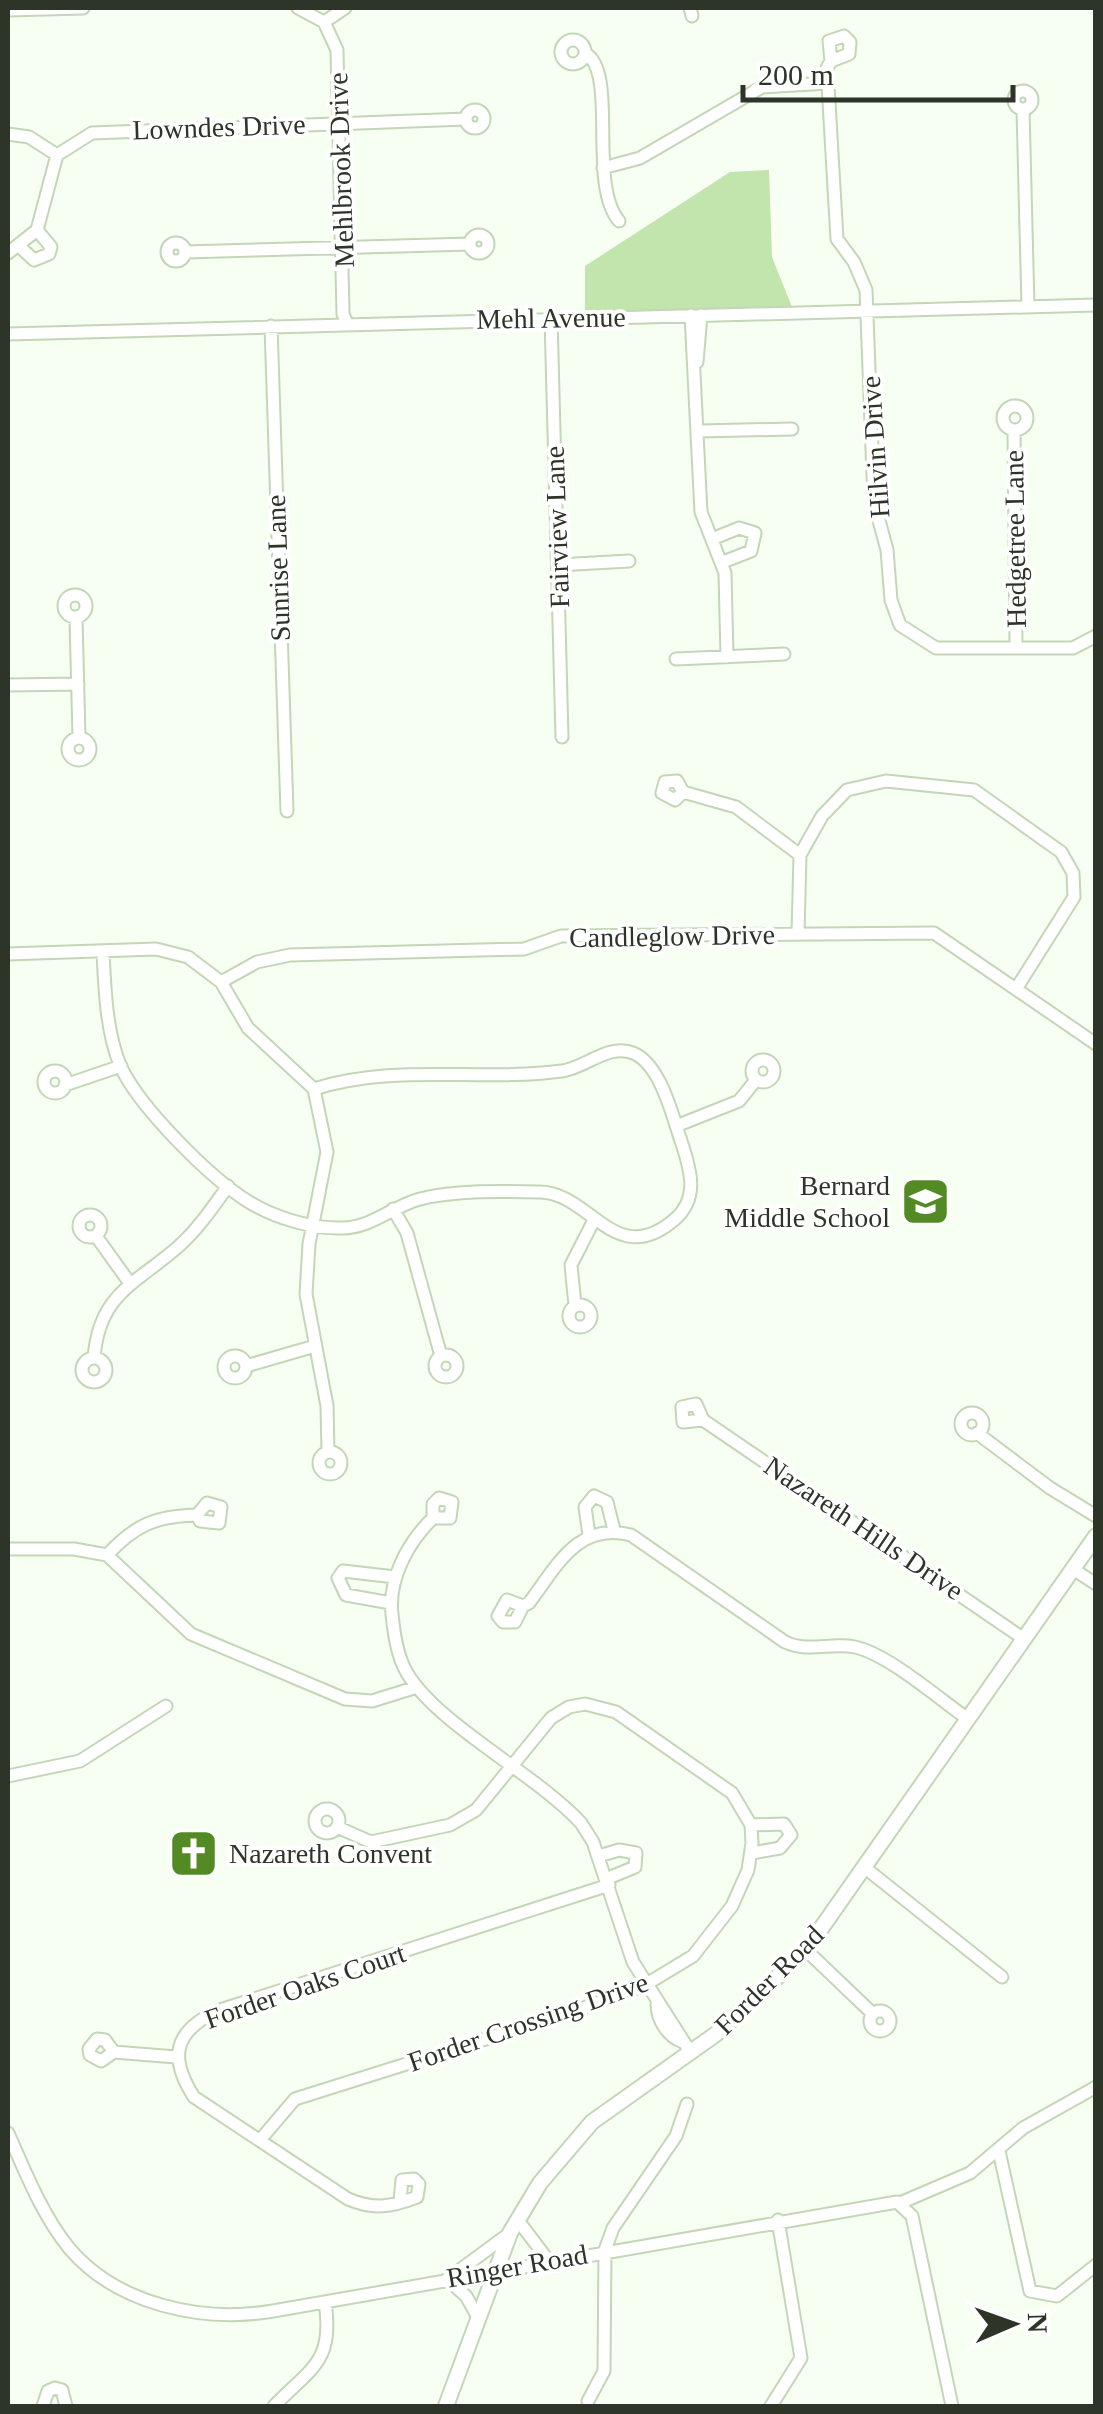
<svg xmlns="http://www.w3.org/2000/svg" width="1103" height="2414" font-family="Georgia,serif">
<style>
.green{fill:#c2e4ad}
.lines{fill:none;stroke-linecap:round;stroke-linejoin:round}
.minor-casing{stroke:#c3d6b7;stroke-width:15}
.major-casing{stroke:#c3d6b7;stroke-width:18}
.minor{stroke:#fff;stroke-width:11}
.major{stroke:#fff;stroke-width:14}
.labels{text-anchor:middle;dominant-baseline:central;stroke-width:8;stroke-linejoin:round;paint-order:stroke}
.street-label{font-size:28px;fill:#2d3428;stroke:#fff}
.poi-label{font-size:28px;fill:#2d3428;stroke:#fff;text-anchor:end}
</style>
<rect width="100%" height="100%" fill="#f6fff2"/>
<path class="green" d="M769 170 772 257 792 307 585 312V266L730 172Z"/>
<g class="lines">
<defs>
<path id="minor" d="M298 8 324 22 337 50 343 314 347 323
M690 8 692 16
M8 10 83 8
M324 22 345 8
M844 36 850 42 849 54 831 61 829 41Z
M561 52a12 12 0 1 1 24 0a12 12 0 1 1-24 0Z
M585 53C619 72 587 183 619 221
M831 61 827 68 837 239 854 262 866 290 874 502 887 550 891 600 900 625 936 648H1073L1096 636
M1014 100a9 9 0 1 1 18 0a9 9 0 1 1-18 0Z
M1023 109 1028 307
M466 119a9 9 0 1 1 18 0a9 9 0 1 1-18 0Z
M8 134 29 137 57 155
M603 168 640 158 762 87 828 83
M470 244a9 9 0 1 1 18 0a9 9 0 1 1-18 0Z
M167 252a9 9 0 1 1 18 0a9 9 0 1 1-18 0Z
M19 246 34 260 49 254 51 247 37 230
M185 252 470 244
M8 253 37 230 57 155 92 133 466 119
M691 315 701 512 725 573 727 657
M551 317 562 737
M271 326 287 811
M8 334 1096 305
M697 362 701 315
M1003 418a12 12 0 1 1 24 0a12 12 0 1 1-24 0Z
M699 431 792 429
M1014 431 1016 646
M712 539 739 528 755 533 751 551 723 562
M558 565 629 561
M64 606a11 11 0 1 1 22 0a11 11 0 1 1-22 0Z
M76 618 79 738
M676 659 784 654
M8 685 78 684
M68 749a11 11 0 1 1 22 0a11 11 0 1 1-22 0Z
M683 792 675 800 662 793 665 782 677 781 683 792 736 807 800 855
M798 933 800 855 822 816 847 790 886 781 974 790 1061 852 1073 873 1074 897 1016 989
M103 953C105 990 106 1030 120 1065 138 1106 210 1178 249 1202 275 1218 312 1229 343 1228 371 1228 393 1206 420 1199 455 1190 503 1191 540 1192 591 1193 615 1270 674 1220 699 1199 691 1171 682 1144 673 1118 661 1064 633 1053 609 1043 585 1068 562 1071 479 1082 395 1063 314 1089
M8 954 156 949 188 957 221 982 248 1028 314 1089 327 1152 309 1244 306 1294 327 1406 328 1452
M221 982 257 962 290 955 524 949 561 936 934 933 1096 1044
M752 1071a11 11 0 1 1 22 0a11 11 0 1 1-22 0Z
M44 1082a11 11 0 1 1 22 0a11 11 0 1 1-22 0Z
M65 1085 121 1066
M676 1126 739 1101 756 1080
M393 1209 407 1233 441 1356
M79 1226a11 11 0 1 1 22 0a11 11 0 1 1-22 0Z
M96 1236 129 1282
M569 1316a11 11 0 1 1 22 0a11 11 0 1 1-22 0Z
M575 1305 571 1265 593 1222
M435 1366a11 11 0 1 1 22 0a11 11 0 1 1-22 0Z
M224 1367a11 11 0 1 1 22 0a11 11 0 1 1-22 0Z
M94 1358C99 1293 136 1284 179 1246 198 1229 213 1207 228 1186
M82 1370a12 12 0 1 1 24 0a12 12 0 1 1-24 0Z
M246 1366 315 1346
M961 1424a11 11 0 1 1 22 0a11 11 0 1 1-22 0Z
M703 1420 683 1422 682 1407 696 1404 703 1420 1024 1639
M977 1433 1050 1488 1096 1516
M319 1463a11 11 0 1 1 22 0a11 11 0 1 1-22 0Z
M433 1518V1504L439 1498 452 1502 450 1518H433C408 1542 388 1579 392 1614 394 1634 397 1656 407 1673 438 1725 536 1774 581 1823L593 1842 633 1962 691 2053
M589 1535 585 1507 594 1496 607 1502 614 1530
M8 1549H74L107 1555 191 1634 345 1699 372 1701 417 1687
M107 1555C135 1525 155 1516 197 1515L200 1521 219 1523 221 1507 207 1503 197 1515
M1073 1569 1096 1584
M391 1603 346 1595 338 1578 343 1571 395 1577
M523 1606 515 1622H503L498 1616 507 1600 523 1606 529 1603C557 1566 578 1521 631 1535L785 1642C809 1653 830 1642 855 1647 888 1654 939 1699 968 1719
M8 1776 80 1761 166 1706
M315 1821a12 12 0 1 1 24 0a12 12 0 1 1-24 0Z
M751 1825 784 1824 791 1835 780 1848 752 1853
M599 1856 619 1850 636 1853 635 1867 606 1879
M864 1867 1002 1977
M806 1950 873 2014
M657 2004C657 2020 668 2037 683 2042
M870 2021a10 10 0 1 1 20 0a10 10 0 1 1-20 0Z
M114 2052 101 2061 90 2055 89 2049 97 2039 105 2040 114 2052 176 2057
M8 2133C25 2171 42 2215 69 2248 117 2305 203 2323 273 2311L897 2202 912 2216 952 2406
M260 2140 295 2099 581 2009 645 1985 693 1956 732 1906 748 1870 752 1843 751 1825 732 1793 616 1712 585 1704 569 1707 551 1718 476 1810 450 1825 371 1842 337 1827
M999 2151 1030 2291 1057 2296 1096 2265
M400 2201 402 2180 414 2179 419 2184 417 2197C391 2207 374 2210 348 2199L194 2097C169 2058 173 2032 217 2011L609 1885
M900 2203 970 2173 1023 2128 1096 2087
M517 2219 548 2260
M453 2275 510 2233
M447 2279 466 2296 478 2317
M588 2401 604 2371 605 2250 613 2228 676 2136 687 2104
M43 2406 48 2391 55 2388 62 2390 66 2406
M274 2406C312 2367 334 2362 325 2302
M771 2406 801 2358 778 2220"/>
<path id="major" d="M446 2406 510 2233 540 2183 592 2122 716 2034 806 1950 1096 1536"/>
</defs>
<use href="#minor" class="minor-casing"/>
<use href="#major" class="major-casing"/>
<use href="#minor" class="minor"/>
<use href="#major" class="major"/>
</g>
<defs>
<symbol id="school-square" viewBox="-11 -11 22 22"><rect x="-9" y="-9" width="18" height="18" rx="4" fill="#548a24" stroke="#fff"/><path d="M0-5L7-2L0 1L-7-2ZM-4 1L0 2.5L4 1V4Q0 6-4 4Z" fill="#fff"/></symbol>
<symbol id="church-square" viewBox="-11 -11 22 22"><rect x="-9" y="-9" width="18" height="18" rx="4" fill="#548a24" stroke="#fff"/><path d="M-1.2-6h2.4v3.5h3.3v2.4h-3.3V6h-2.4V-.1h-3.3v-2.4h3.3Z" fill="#fff"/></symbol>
</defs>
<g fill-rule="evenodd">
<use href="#school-square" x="898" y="1174" width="55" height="55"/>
<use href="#church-square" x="166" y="1826" width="55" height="55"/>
</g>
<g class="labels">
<g class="street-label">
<text transform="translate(219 127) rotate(-2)">Lowndes Drive</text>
<text transform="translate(341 170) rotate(-92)">Mehlbrook Drive</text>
<text transform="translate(551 318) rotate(-1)">Mehl Avenue</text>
<text transform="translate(875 447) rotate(-94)">Hilvin Drive</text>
<text transform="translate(557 527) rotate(-92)">Fairview Lane</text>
<text transform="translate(1015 539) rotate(-91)">Hedgetree Lane</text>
<text transform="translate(278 568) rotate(-92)">Sunrise Lane</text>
<text transform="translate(672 936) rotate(-1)">Candleglow Drive</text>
<text transform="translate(864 1528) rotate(34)">Nazareth Hills Drive</text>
<text transform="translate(769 1980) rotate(-45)">Forder Road</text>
<text transform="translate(305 1986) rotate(-19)">Forder Oaks Court</text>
<text transform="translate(528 2022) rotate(-19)">Forder Crossing Drive</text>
<text transform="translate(517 2266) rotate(-10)">Ringer Road</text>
</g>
<g class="poi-label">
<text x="890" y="1185">Bernard<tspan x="890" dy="32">Middle School</tspan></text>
<text x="229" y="1853" text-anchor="start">Nazareth Convent</text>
</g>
</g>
<rect width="1103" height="2414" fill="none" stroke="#2d3428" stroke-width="20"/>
<g transform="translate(1013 2324) rotate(88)" stroke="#ffffff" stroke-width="8" paint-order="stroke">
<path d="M0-8L18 38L0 25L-18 38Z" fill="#2d3428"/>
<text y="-15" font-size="28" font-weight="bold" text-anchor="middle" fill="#2d3428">N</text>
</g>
<path d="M743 85v15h270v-15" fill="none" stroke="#2d3428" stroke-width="5"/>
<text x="758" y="85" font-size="30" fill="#2d3428" stroke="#ffffff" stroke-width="8" paint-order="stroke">200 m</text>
</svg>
